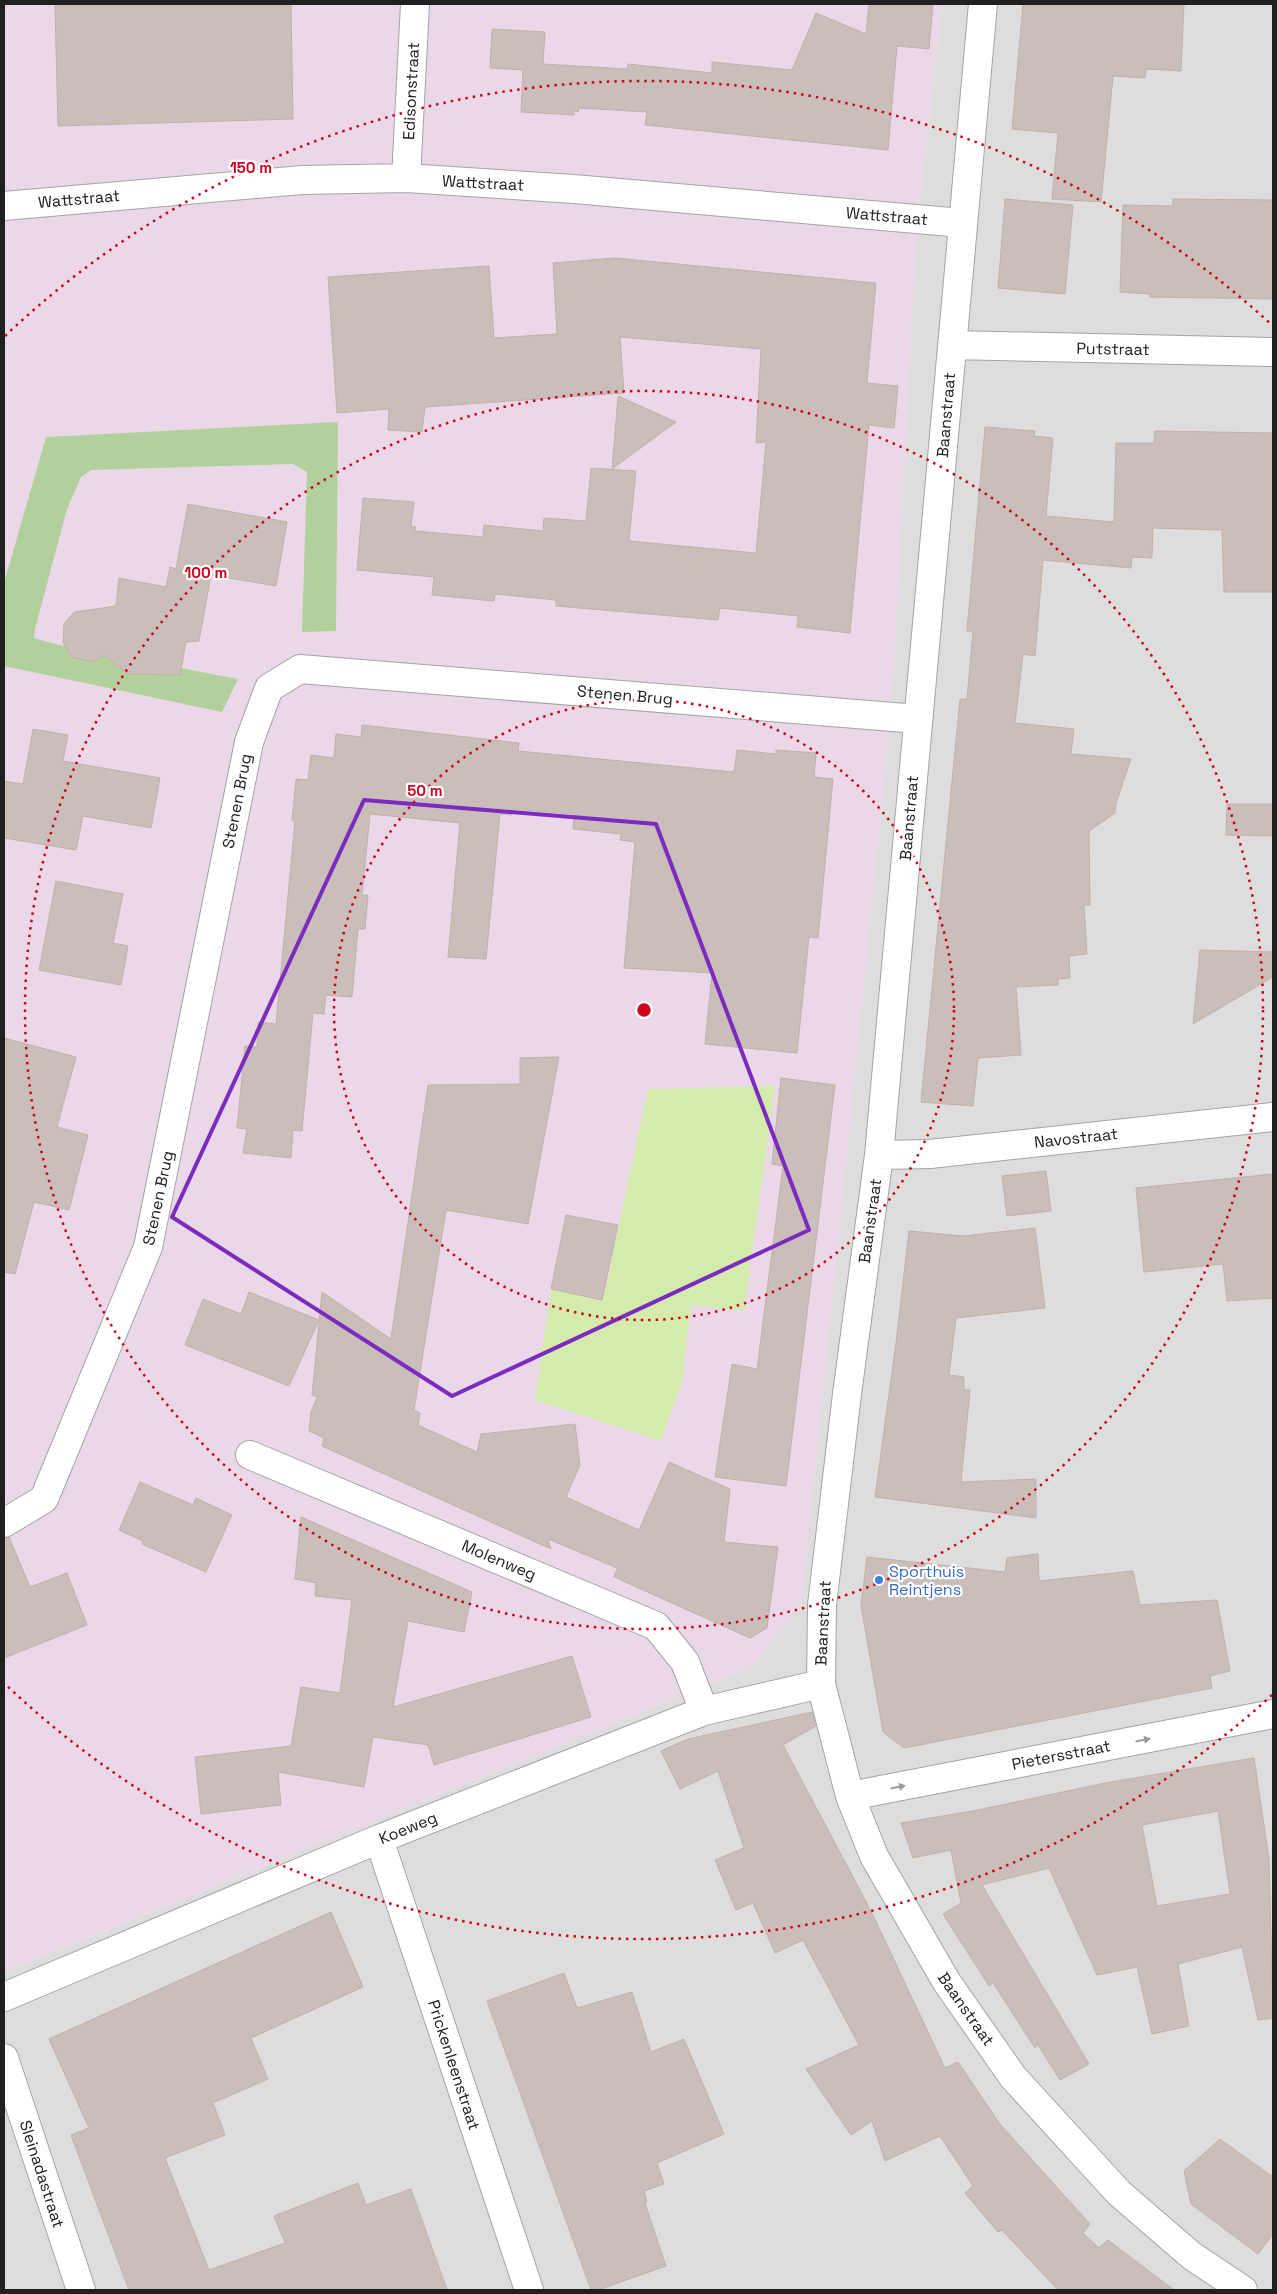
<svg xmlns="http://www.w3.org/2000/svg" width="1277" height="2294" font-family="'Space Grotesk',sans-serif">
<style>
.residential{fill:#dedddd}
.industrial{fill:#ead8e9}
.grass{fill:#d4ebac}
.forest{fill:#b2d09b}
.building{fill:#c9beb9;stroke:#c3b0a8;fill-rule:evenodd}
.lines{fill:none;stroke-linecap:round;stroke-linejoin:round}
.minor-casing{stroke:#a4a4a4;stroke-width:30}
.minor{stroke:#fff;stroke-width:28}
.oneway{fill:#9b9b9b}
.marked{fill:none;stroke:#7b2cbf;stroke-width:4;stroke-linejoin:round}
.ring{fill:none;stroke:#d0001d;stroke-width:2.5;stroke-dasharray:2.5 5}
.shop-dot{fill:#3f7fe0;stroke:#fff;stroke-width:2}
.labels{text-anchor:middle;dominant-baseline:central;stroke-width:4.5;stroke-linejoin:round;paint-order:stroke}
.street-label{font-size:16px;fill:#202020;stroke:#fff}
.shop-label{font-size:16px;fill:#366cbe;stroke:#fff;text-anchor:start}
.centre{fill:#d0001d;stroke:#fff;stroke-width:2.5}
.ring-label{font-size:15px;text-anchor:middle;font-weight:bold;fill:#d0001d;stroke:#fff;stroke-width:4.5;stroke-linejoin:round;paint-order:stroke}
</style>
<rect width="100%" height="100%" fill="#f1ece6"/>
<path class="residential" d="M942 4H1273V2290H4V1972L754 1666Z"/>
<path class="industrial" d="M4 4H942L917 225 892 707 802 1599 754 1666 4 1972Z"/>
<path class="grass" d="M775 1086 744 1311 691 1305 682 1382 661 1441 535 1400 551 1289 603 1300 648 1089Z"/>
<path class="forest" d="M338 422 336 631 302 632 307 472 293 464 91 470 81 477 67 509 35 629 34 638 55 644 238 679 222 712 4 666V583L46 437Z"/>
<path class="building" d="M55 4H291L293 119 58 126Z
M869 4H933L929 49 897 46 888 150 645 125 647 112 579 108 578 112 574 111V115L521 112 523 70 490 68 492 29 545 32 543 64 627 69 628 64 712 73V62L792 70 816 13 866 34Z
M1023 4H1184L1181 71 1146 69 1145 78 1113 76 1101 202 1052 199 1058 133 1012 129Z
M1005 199 1073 205 1065 294 998 288Z
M1173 199 1273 200V299L1150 297V294L1120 292 1123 205 1173 206Z
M615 258 876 283 867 383 898 386 894 428 869 425 850 633 797 627 798 616 720 608 718 620 556 606V600L495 594 494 601 432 595 434 577 357 570 363 498 414 502 411 526 416 527 415 531 483 537 484 525 543 531 544 518 586 521 591 468 636 471 629 541 756 553 766 442 756 443 761 349 620 337 624 393 425 407 422 432 388 430 389 409 337 413 328 277 489 266 494 338 557 334 553 263Z
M618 396 676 422 612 469Z
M985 427 1035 431 1034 436 1053 438 1046 516 1114 522 1116 443H1154L1155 431 1273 433V592H1224L1222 530 1153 528 1152 558 1132 557 1131 568 1043 560 1035 656 1023 654 1015 723 1074 729 1071 754 1131 759 1116 803 1115 813 1089 831 1090 905H1084L1087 954 1069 956 1070 978 1058 979V985L1016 987 1021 1055 978 1058 973 1106 921 1102 960 699H967L973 631H967Z
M188 504 287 522 276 586 211 575 199 641 186 642 180 675 127 674 104 655 93 662 72 657 63 643 64 624 74 612 116 606 119 578 166 587 170 567 176 569Z
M362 725 519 743 518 751 734 772 737 750 776 754V750L816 753 814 777 833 779 818 938 809 937 797 1053 705 1044 712 973 624 968 635 842 620 840 621 834 573 829 574 814 512 809V815L500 814 486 959 448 957 460 823 370 814 362 895H368L365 929H358L352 997 326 995 324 1014 313 1013 302 1131 293 1130 291 1158 243 1153 247 1129 237 1128 245 1046 257 1047 258 1022 276 1024 295 821H292L296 779 308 780 311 755 334 758 336 734 361 737Z
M33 729 68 735 63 761 160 778 151 828 83 816 76 850 4 838V781L23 784Z
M1227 804H1273V836L1226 835Z
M56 881 123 894 113 943 128 946 121 985 39 970Z
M1200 950 1273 952V977L1193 1024Z
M4 1038 76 1057 57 1127 88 1135 69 1210 34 1202 15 1274 4 1272Z
M559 1057 528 1224 446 1210 414 1410 420 1413 418 1425 477 1452 481 1434 575 1424 580 1465 566 1497 639 1530 669 1462 730 1489 724 1542 778 1547 767 1628 750 1638 614 1577 617 1568 548 1539 551 1549 322 1446 324 1438 309 1431 311 1412 317 1397 312 1395 322 1292 391 1339 428 1085 520 1084V1058Z
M781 1078 835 1085 786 1486 715 1477 732 1364 757 1369 783 1166 772 1164Z
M1046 1171 1051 1211 1007 1216 1002 1176Z
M1273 1174V1298L1227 1301 1223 1264 1144 1272 1136 1188Z
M566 1215 618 1225 602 1300 551 1289Z
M1035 1228 1045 1308 956 1318 949 1375 964 1377V1390H970L961 1482 1036 1479V1518L875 1497 896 1343 909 1231 963 1236Z
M249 1292 319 1320 289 1386 185 1345 203 1299 241 1314Z
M140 1482 193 1505 196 1498 232 1515 206 1572 142 1544 143 1541 119 1530Z
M301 1517 472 1592 464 1632 408 1621 393 1707 572 1656 591 1717 434 1765 428 1745 373 1737 364 1787 278 1772 281 1805 201 1814 195 1757 291 1746 301 1687 340 1693 352 1600 315 1596 316 1583 295 1579Z
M9 1537 30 1587 67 1573 87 1625 4 1658V1539Z
M1038 1554 1039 1581 1133 1571 1140 1605 1217 1600 1230 1671 1210 1676 1212 1688 904 1748 883 1732 861 1605 867 1557 1005 1572 1007 1558Z
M812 1712 816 1726 783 1745 871 1911 945 2068 958 2062 999 2123 1090 2224 1083 2233 1099 2248 1108 2240 1174 2290H1058L1002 2230 998 2232 965 2193 973 2186 940 2136 885 2161 872 2121 851 2135 806 2069 859 2045 803 1940 775 1953 753 1903 736 1910 715 1860 744 1848 718 1771 680 1789 661 1751 688 1739Z
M1254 1758 1269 1859 1273 2018 1258 2020 1242 1947 1178 1964 1189 2026 1152 2034 1137 1967 1097 1975 1049 1868 982 1885 1089 2064 1060 2080 1038 2045 1035 2048 993 1983 989 1986 943 1914 961 1903 951 1850 913 1858 901 1823 978 1810 1105 1783ZM1218 1811 1230 1894 1157 1906 1142 1825Z
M331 1912 363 1987 251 2038 268 2079 213 2103 225 2135 165 2158 209 2270 285 2243 274 2216 358 2183 366 2205 411 2189 447 2290H129L71 2135 89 2128 49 2039Z
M564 1973 577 2008 632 1992 651 2052 684 2039 724 2134 657 2163 664 2184 644 2191 647 2202 645 2203 666 2266 598 2290H591L487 2001Z
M1220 2139 1273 2177V2234L1258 2254 1191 2204 1184 2171Z"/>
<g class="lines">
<defs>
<path id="minor" d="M983 4 879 1155 847 1394 822 1605 821 1684 850 1796 874 1856 946 1981 1013 2077 1119 2193 1192 2256 1243 2290
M406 178 415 4
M4 206 302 180 406 178 574 189 962 223
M953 345 1273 352
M879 1155 930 1154 1273 1117
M250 1455 656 1626 685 1662 704 1711
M4 1523 44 1499 148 1247 249 742 269 688 300 669 918 719
M850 1796 1273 1714
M379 1839 529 2290
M4 1997 379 1839 704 1711 821 1684
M4 2058 81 2290"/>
</defs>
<use href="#minor" class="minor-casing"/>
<use href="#minor" class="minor"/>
</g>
<defs><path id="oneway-solid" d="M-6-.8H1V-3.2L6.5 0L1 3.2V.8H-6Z" transform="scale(1.25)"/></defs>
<g class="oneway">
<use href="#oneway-solid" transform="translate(1143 1740) rotate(-11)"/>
<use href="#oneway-solid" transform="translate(898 1787) rotate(-11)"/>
</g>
<path class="marked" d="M364 800 656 824 809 1230 452 1396 172 1217Z"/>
<g class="ring">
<circle cx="644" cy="1010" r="310"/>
<circle cx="644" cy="1010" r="619"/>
<path d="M1272 1695A929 929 0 0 1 5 1684M5 336A929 929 0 0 1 1272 325"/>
</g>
<circle class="shop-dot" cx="879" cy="1580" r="5"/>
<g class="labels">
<g class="street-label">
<text transform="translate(411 91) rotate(-87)">Edisonstraat</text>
<text transform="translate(483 183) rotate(3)">Wattstraat</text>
<text transform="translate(79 199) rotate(-5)">Wattstraat</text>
<text transform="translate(887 216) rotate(5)">Wattstraat</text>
<text transform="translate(1113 349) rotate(1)">Putstraat</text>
<text transform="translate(946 415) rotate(-85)">Baanstraat</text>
<text transform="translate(625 695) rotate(5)">Stenen Brug</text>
<text transform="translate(237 801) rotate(-79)">Stenen Brug</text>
<text transform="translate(909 818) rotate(-85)">Baanstraat</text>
<text transform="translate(1076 1138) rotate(-6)">Navostraat</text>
<text transform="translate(158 1198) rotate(-78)">Stenen Brug</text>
<text transform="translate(870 1221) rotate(-82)">Baanstraat</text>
<text transform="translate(499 1560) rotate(23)">Molenweg</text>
<text transform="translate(823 1623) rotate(-87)">Baanstraat</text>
<text transform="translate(1061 1755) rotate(-11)">Pietersstraat</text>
<text transform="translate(408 1828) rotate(-22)">Koeweg</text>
<text transform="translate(966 2009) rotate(55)">Baanstraat</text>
<text transform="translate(454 2065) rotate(72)">Prickenleenstraat</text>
<text transform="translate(42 2174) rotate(72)">Sleinadastraat</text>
</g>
<g class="shop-label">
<text x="889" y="1571">Sporthuis<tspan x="889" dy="18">Reintjens</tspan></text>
</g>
</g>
<circle cx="644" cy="1010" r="8" class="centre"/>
<g class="ring-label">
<text x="251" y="173">150 m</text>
<text x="206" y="578">100 m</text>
<text x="425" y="796">50 m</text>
</g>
<rect width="1277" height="2294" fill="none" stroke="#202020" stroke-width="10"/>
</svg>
